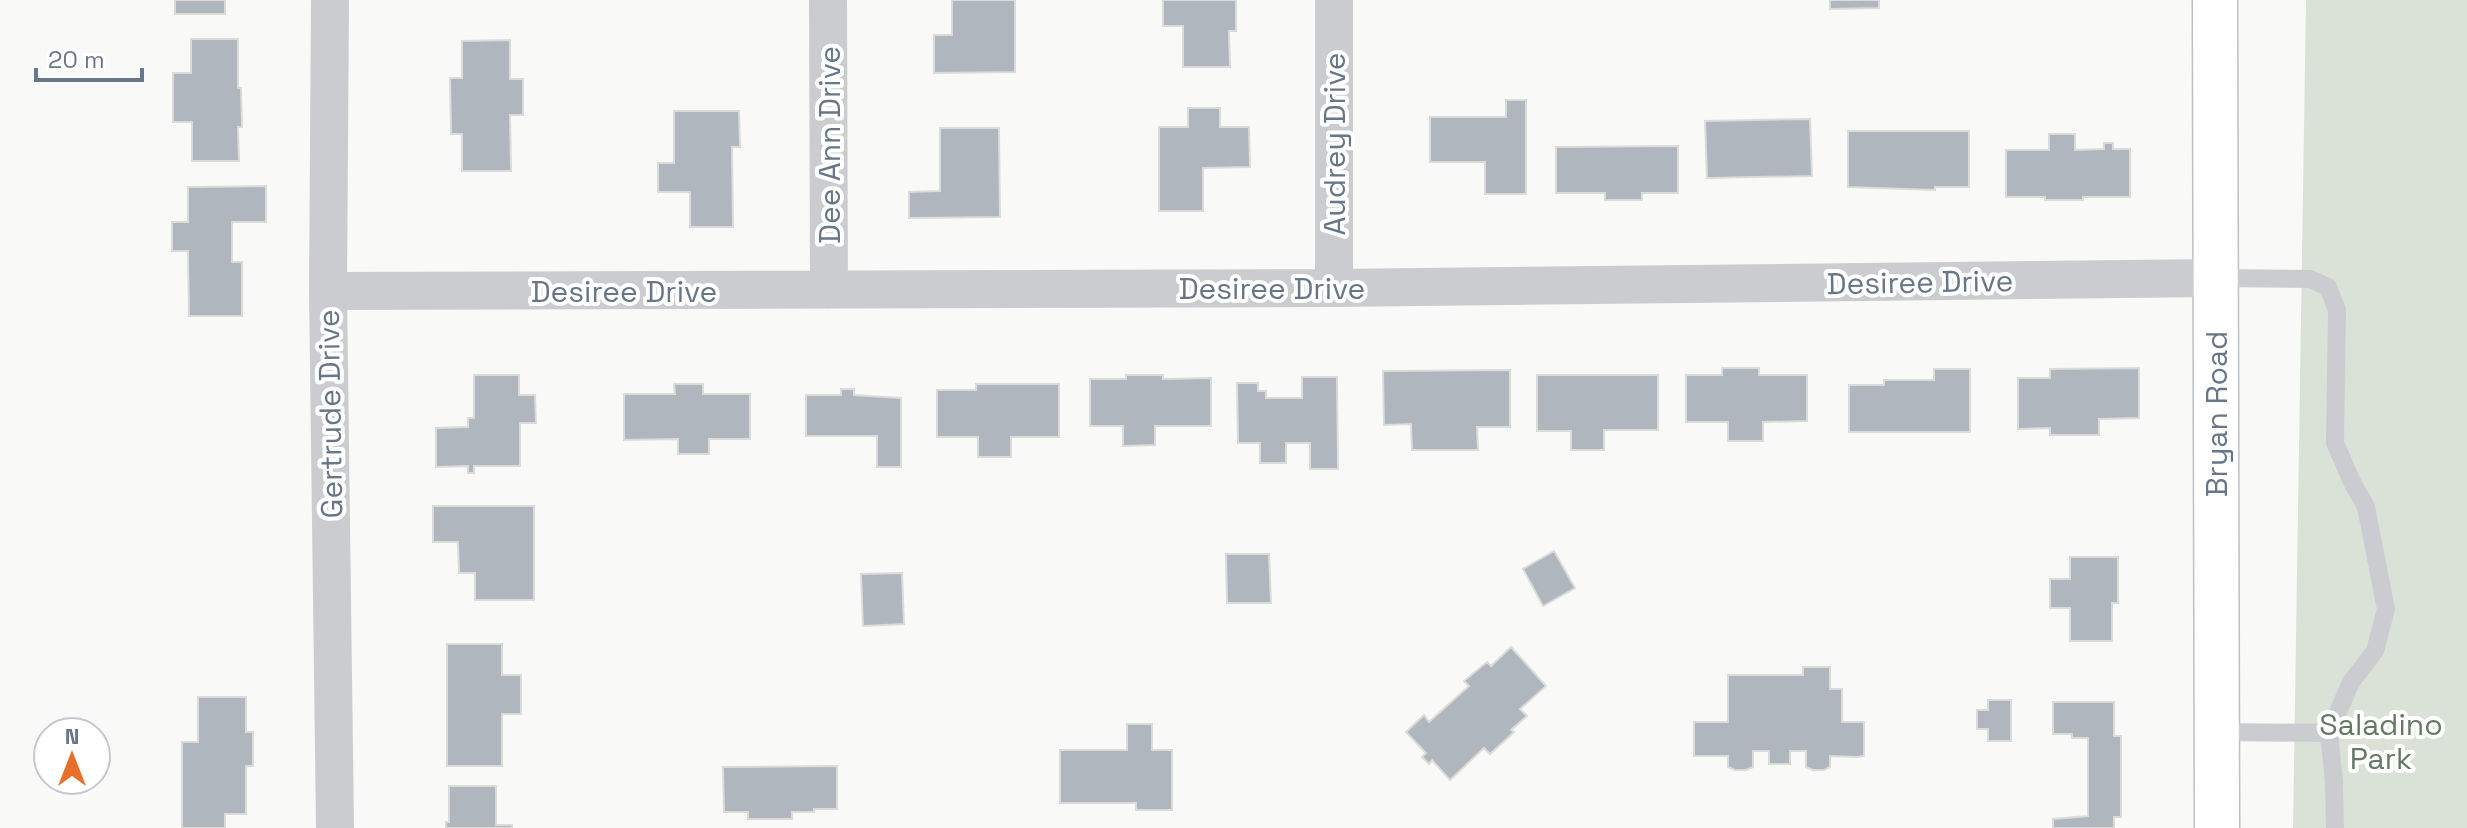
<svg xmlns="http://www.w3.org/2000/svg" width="2467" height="828" font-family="'Space Grotesk',sans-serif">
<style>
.green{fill:#dae2d8}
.building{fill:#afb6bd;stroke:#dbdbd9;stroke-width:2}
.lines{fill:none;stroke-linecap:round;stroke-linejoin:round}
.secondary-casing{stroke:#bcbfc5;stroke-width:47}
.lane{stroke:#caccd0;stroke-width:18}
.street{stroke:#caccd0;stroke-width:38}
.secondary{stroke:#fff;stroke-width:44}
.labels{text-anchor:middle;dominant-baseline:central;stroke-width:8;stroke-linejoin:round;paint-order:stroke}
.street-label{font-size:30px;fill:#687689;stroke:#fff}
.park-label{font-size:30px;fill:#657a63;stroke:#fff}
</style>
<rect width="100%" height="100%" fill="#f9faf7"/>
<path class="green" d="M2306 0H2467V828H2293Z"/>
<path class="building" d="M175 0H225V14H175Z
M952 0H1015V72L934 73V35H952Z
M1163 0H1236V31H1229L1230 67H1183V26H1163Z
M1830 0H1879V8L1830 9Z
M191 39H238V88H241L242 127H238L239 161H192V122H173V73H191Z
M510 40V79H523V115H510L511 171H462V134H451L450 78H462V41Z
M1506 100H1526V194H1485V162H1430V117H1506Z
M1188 108H1220V127H1249L1250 167 1203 168V211H1159V127H1188Z
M674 111H739L740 147H732L733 227H690V192H658V163H674Z
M1810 119 1812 176 1707 178 1705 121Z
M940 128H999L1000 217 909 218V192L940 191Z
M1848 131H1969V187H1935V190L1848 187Z
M2049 134H2075V150L2104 149V143H2113V149H2130V197H2083V200H2045V197H2006V150H2049Z
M1678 146V193H1642V200H1605V193H1556V147Z
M266 186V222H232V262H242V316H189L188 251H172V222H188V187Z
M1722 368H1759V375H1807V421L1763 422V441H1728V422H1686V375H1722Z
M2139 368V418L2099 419V435H2050V428L2018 429V378H2050V369Z
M1934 369H1970V432H1849V385H1884V380H1934Z
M1510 370V427H1477L1478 450H1412L1411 424 1384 425 1383 371Z
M474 375H519V395H535L536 423H520V466H474V473H468V466L436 467V428L468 427V418H474Z
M1126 375H1163V379L1211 378V426H1155V445L1123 446V426H1090V379H1126Z
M1537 375H1658V430H1604V450H1571V431H1537Z
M1302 377H1337L1338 469H1310V443H1286V463H1260V443H1238L1237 383H1258V391H1266V398H1302Z
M674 384H703V394H750V439H709V454H678V439L624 440V394H675Z
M976 384H1059V437H1011V457H978V437H937V390H976Z
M841 389H854V395L901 398V467H877V436H806V395H841Z
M433 506H534V600H475V573H459L458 542H433Z
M1554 551 1575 588 1543 606 1523 569Z
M1226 554H1269L1271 603H1227Z
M2070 557H2118V603H2112V641H2070V608H2050V579H2070Z
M902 573 904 624 863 626 861 574Z
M447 644H502V675H521V714H502V766H447Z
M1511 647 1546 686 1520 709 1527 716 1511 730 1514 732 1490 754 1484 748 1450 780 1432 760 1429 764 1422 757 1426 753 1406 732 1424 715 1429 722 1469 686 1464 681 1487 662 1491 666Z
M1803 667H1830V689H1842V722H1864V756L1857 757 1830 756V767L1824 770H1813L1806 767V751H1790V764H1769V751H1753V767L1746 770H1735L1728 767V756H1694V722H1728V675H1803Z
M198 697H246V732H253V766H246V814H225V828H182V742H198Z
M1988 700H2011V741H1988V729H1977V710H1988Z
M2053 702H2114V736H2121V817H2114V828H2053V819L2088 816V738H2072V734H2053Z
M1127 724H1152V750H1172V810H1136V803H1060V750H1127Z
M837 766V809H814V812H792V819H748V812H724L723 767Z
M449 786H496V825H512V828H446V822H449Z"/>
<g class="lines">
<defs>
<path id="secondary" d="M2215 0 2217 828"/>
</defs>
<use href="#secondary" class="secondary-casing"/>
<path class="lane" d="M2216 278 2310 279 2328 287 2337 310 2335 443 2352 482 2366 507 2386 609 2375 651 2351 682 2329 733 2217 732
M2329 733 2334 782 2335 828"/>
<path class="street" d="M330 0 328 291 335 828
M828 0 829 290
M1334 288V0
M328 291 1334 288 2216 278"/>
<use href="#secondary" class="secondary"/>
</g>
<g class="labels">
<g class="street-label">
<text transform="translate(1334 144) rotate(-90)">Audrey Drive</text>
<text transform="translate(829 145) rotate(-90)">Dee Ann Drive</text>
<text transform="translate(1920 282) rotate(-1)">Desiree Drive</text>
<text x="1272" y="288">Desiree Drive</text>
<text x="624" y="291">Desiree Drive</text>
<text transform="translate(330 414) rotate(-91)">Gertrude Drive</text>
<text transform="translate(2216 414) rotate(-90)">Bryan Road</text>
</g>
<g class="park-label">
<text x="2381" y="724">Saladino<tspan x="2381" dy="34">Park</tspan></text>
</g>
</g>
<g transform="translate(72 756)"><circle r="38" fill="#ffffff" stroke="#c3c8d0" stroke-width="2"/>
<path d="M0-6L14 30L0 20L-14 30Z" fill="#e86e29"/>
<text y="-12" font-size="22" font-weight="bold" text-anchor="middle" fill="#687689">N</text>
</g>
<path d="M36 68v12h106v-12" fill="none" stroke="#687689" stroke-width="4"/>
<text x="48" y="68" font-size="24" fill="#687689" stroke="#ffffff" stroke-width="6" paint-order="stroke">20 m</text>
</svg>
